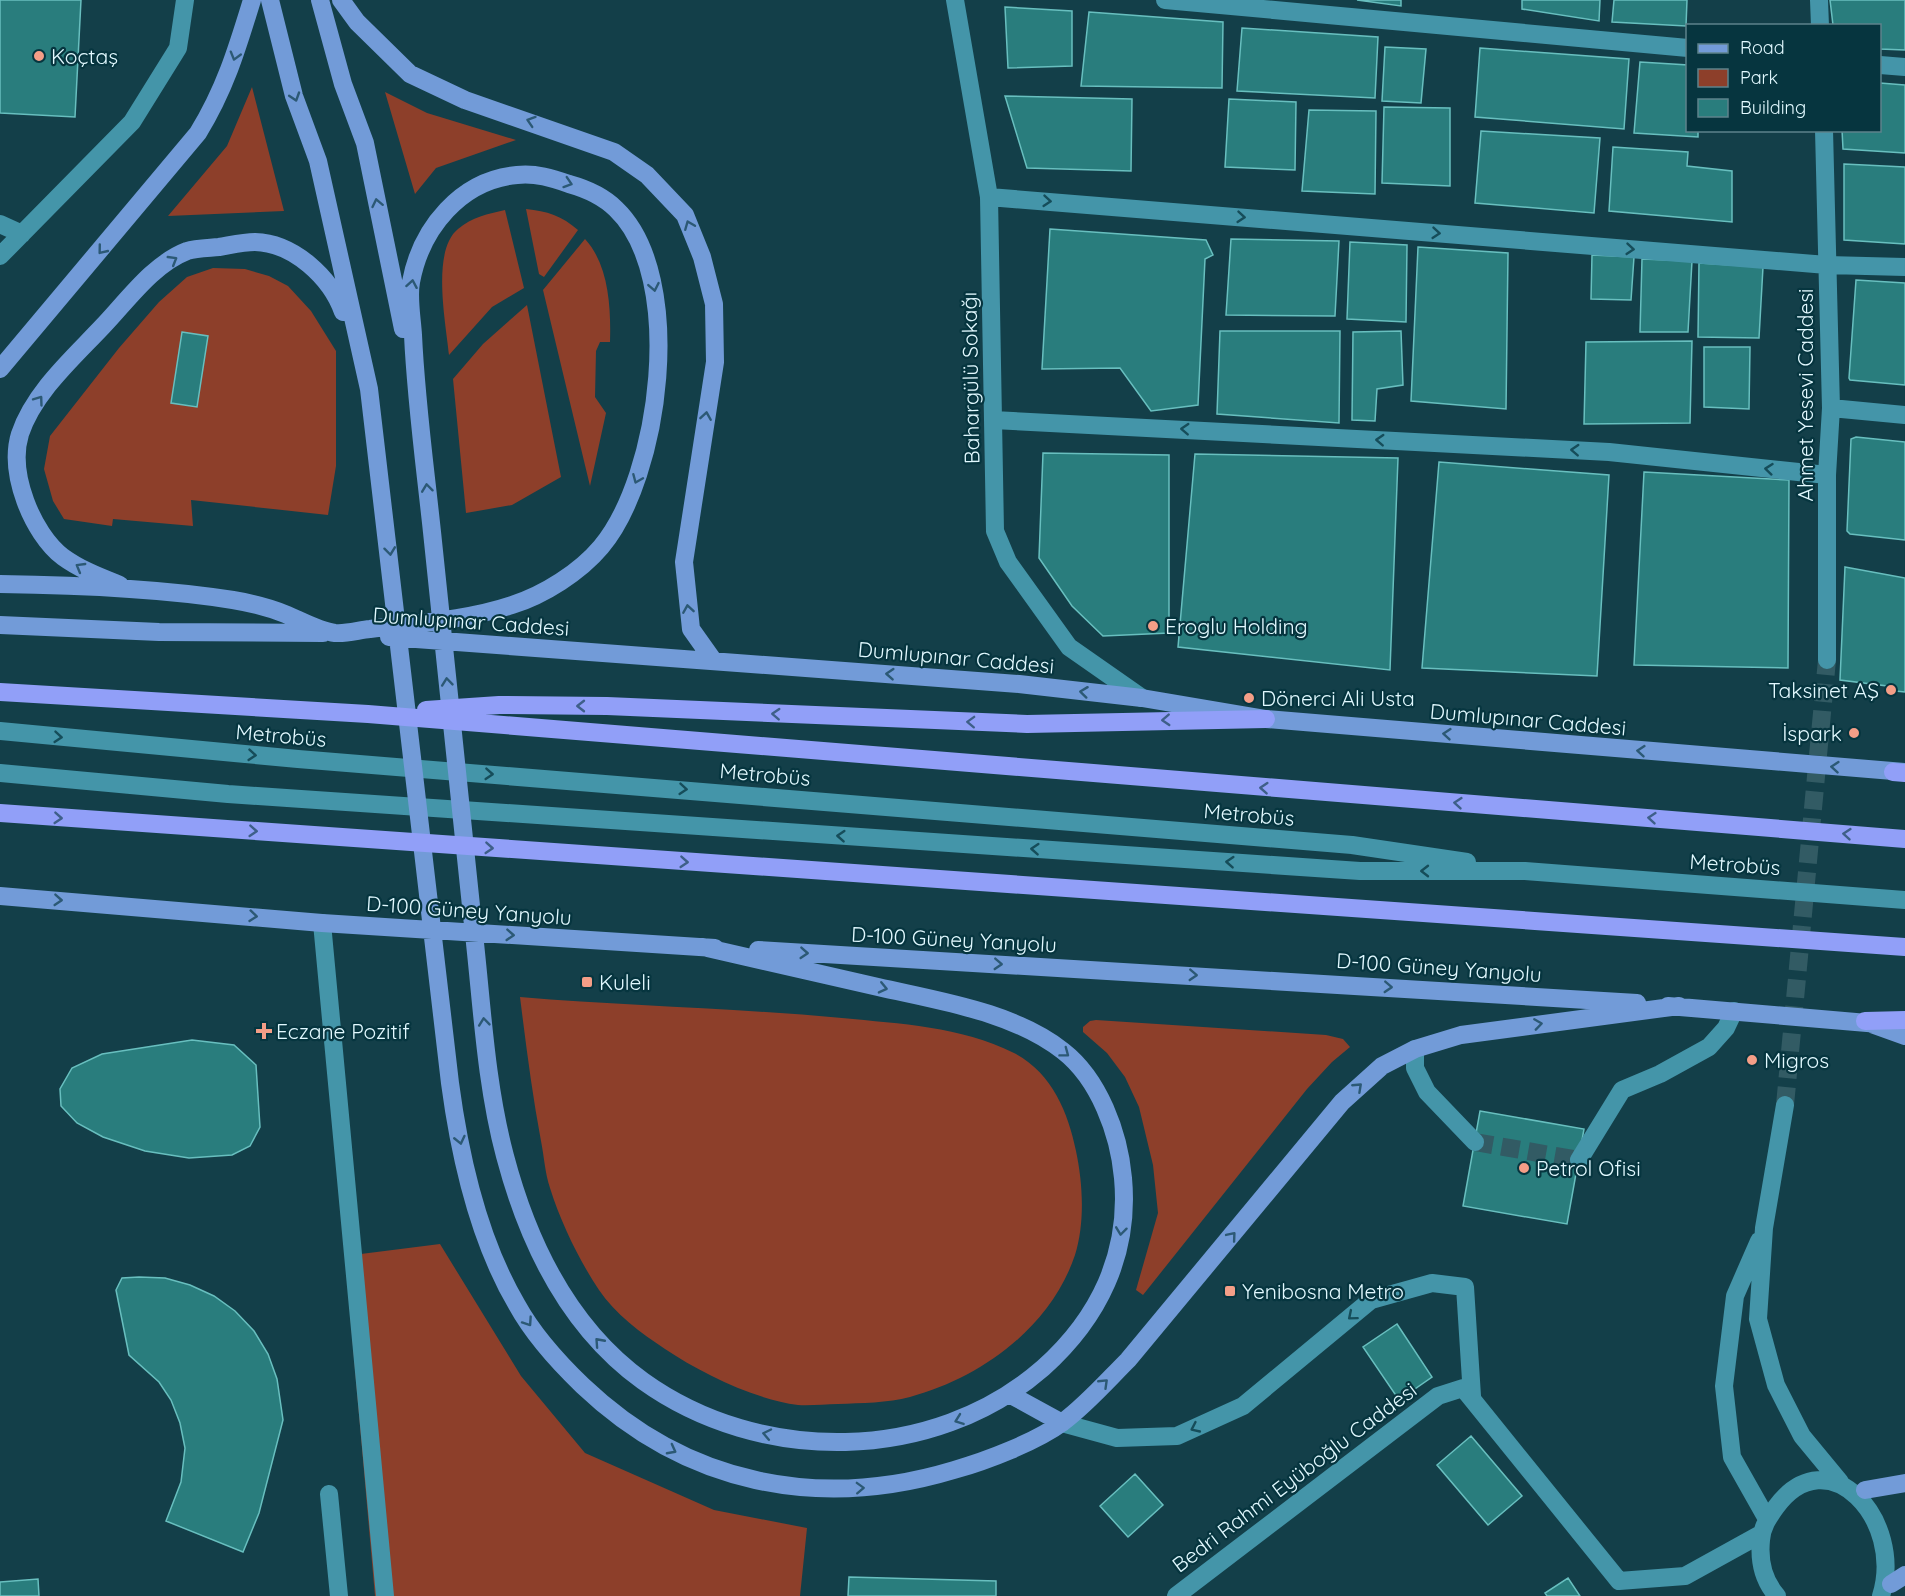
<svg xmlns="http://www.w3.org/2000/svg" width="1905" height="1596" font-family="Quicksand,sans-serif">
<style>
.green{fill:#8d3f2a}
.building{fill:#297d7d;stroke:#68bfbf;stroke-width:1.5}
.lines{fill:none;stroke-linecap:round;stroke-linejoin:round}
.minor-tunnel{stroke:#325b64;stroke-width:18;stroke-dasharray:18 9;stroke-linecap:butt}
.minor{stroke:#4495a9;stroke-width:18}
.major{stroke:#729bd8;stroke-width:18}
.highway{stroke:#919ff8;stroke-width:18}
.oneway{stroke:#2c5975}
.oneway2{stroke:#164d5a}
.oneway3{stroke:#3e5f89}
.poi-dot{fill:#f49e87;stroke:#06353f;stroke-width:2}
.labels{text-anchor:middle;dominant-baseline:central;stroke-width:4.5;stroke-linejoin:round;paint-order:stroke}
.poi-label{font-size:21px;fill:#e2f9ff;stroke:#06353f;text-anchor:start}
.street-label{font-size:21px;fill:#e2f9ff;stroke:#06353f}
</style>
<rect width="100%" height="100%" fill="#133f49"/>
<path class="green" d="M252 87 284 211 168 216 227 146Z
M385 92 427 113 516 140 436 168 415 194Z
M526 209C547 211 562 216 578 230L544 277 539 274Z
M505 210 524 288 492 307 449 355C446 323 431 251 458 229 472 217 488 214 505 210Z
M585 239C609 265 611 308 610 342H600L596 351 595 397 606 413 590 486 543 290Z
M213 268 245 269 269 276 288 286 311 311 336 351V466L328 515 191 500 193 526 113 519 112 526 64 519 53 501 44 469 50 436 119 348 159 302 187 277Z
M527 305 561 477 512 505 466 513 453 379 483 344Z
M520 997C627 1006 735 1008 842 1018 901 1024 960 1026 1014 1053 1052 1073 1068 1112 1076 1151 1083 1184 1085 1223 1075 1255 1051 1327 981 1378 910 1397 888 1403 861 1403 838 1404 825 1404 810 1406 798 1405 753 1399 701 1373 665 1349 641 1333 615 1314 599 1290 579 1260 561 1223 550 1188 545 1173 544 1156 541 1141 532 1093 526 1045 520 997Z
M1096 1020 1326 1035 1343 1039 1350 1047 1332 1062 1307 1089 1143 1295 1136 1290 1158 1213 1153 1165 1139 1107 1125 1077 1107 1053 1083 1032V1027L1090 1021Z
M440 1244 521 1376 585 1453 714 1510 807 1528 800 1596H375L345 1256Z"/>
<path class="building" d="M0 0H81L75 117 0 113Z
M1357 0H1401V6Z
M1522 0H1600L1599 21 1522 9Z
M1614 0H1687L1686 26 1612 22Z
M1830 0H1905V50L1880 49V26L1833 25Z
M1005 7 1072 11V66L1008 68Z
M1089 12 1223 22 1222 88 1081 86Z
M1242 28 1378 37 1375 98 1237 91Z
M1385 47 1426 49 1421 103 1382 101Z
M1480 48 1629 59 1624 129 1475 117Z
M1640 62 1688 65V130H1698V137L1634 133Z
M1880 83 1905 85V153L1843 149 1842 130H1880Z
M1005 96 1132 99 1131 171 1027 168Z
M1229 99 1296 102 1295 170 1225 167Z
M1384 107 1450 108V186L1382 183Z
M1309 110 1376 111 1375 194 1302 191Z
M1481 131 1600 138 1594 213 1475 203Z
M1613 147 1688 152 1687 166 1732 171V222L1609 211Z
M1844 164 1905 167V244L1844 240Z
M1050 229 1206 240 1213 255 1205 259 1198 405 1151 411 1120 368 1042 369Z
M1231 239 1339 241 1335 316 1226 315Z
M1350 242 1407 245 1406 322 1347 319Z
M1418 247 1508 253 1506 409 1411 401Z
M1592 255 1634 257 1631 300 1591 299Z
M1642 259 1692 261 1688 332H1640Z
M1699 263 1763 267 1759 338 1698 337Z
M1856 280 1905 283V385L1850 380 1849 378Z
M1220 331H1340L1339 423 1217 414Z
M1401 331 1403 385 1377 389 1375 421 1352 420 1353 332Z
M182 332 208 336 197 407 171 403Z
M1692 341 1690 423 1584 424 1586 342Z
M1704 347H1750L1749 409 1704 407Z
M1856 437 1905 442V540L1850 534 1847 531 1851 439Z
M1043 453 1169 455V633L1103 636 1072 606 1039 558Z
M1195 454 1398 458 1390 670 1178 647Z
M1439 462 1609 475 1597 676 1422 668Z
M1644 472 1789 480 1788 668 1634 665Z
M1845 567 1905 578V692L1886 690 1887 686 1840 680Z
M192 1040 234 1045 256 1065 260 1127 250 1146 232 1155 189 1158 145 1151 103 1137 77 1123 61 1106 60 1089 72 1068 102 1054Z
M1480 1111 1584 1129 1567 1224 1463 1206Z
M139 1277 165 1278 190 1285 214 1296 235 1311 254 1331 268 1354 277 1379 283 1420 259 1513 243 1552 166 1521 181 1482 185 1448 180 1423 171 1400 159 1382 129 1355 116 1290 122 1278Z
M1397 1324 1432 1377 1399 1400 1363 1347Z
M1471 1436 1522 1496 1488 1525 1437 1465Z
M1135 1474 1163 1505 1128 1537 1100 1506Z
M849 1577 996 1581V1596H848Z
M1568 1578 1580 1596H1547L1545 1593Z
M38 1579 39 1596H0V1582Z"/>
<g class="lines">
<path class="minor-tunnel" d="M1785 1105 1827 660
M1475 1142 1579 1160"/>
<path class="minor" d="M955 0 989 197 995 531 1008 562 1069 647 1142 698
M1165 0 1688 48
M1819 0 1820 26
M1880 65 1905 67
M1824 130 1831 408 1827 475V660
M989 197 1827 265 1905 267
M0 224 22 234
M0 256 132 122 178 48 185 0
M1831 408 1905 415
M993 420 1609 452 1827 475
M0 731 298 759 1352 845 1467 862
M0 773 228 794 1360 871H1525L1905 900
M322 923 385 1596
M1415 1049V1068L1427 1092 1475 1142
M1785 1105 1764 1228 1758 1319 1776 1385 1802 1436 1840 1482
M1579 1160 1622 1090 1660 1074 1709 1047 1726 1028 1734 1011
M1759 1241 1735 1296 1724 1386 1732 1457 1767 1519
M1062 1423 1117 1438 1177 1436 1243 1406 1371 1300 1432 1283 1465 1287 1472 1396
M329 1494 339 1596
M1176 1596 1438 1396 1463 1388 1619 1581 1685 1576 1761 1534
M1777 1596C1763 1580 1759 1560 1761 1540 1762 1527 1768 1518 1776 1507 1828 1436 1905 1520 1881 1596"/>
<path class="major" d="M270 0 294 96 318 161 369 389 450 1083C460 1158 478 1239 517 1305 534 1336 558 1362 583 1386 686 1484 818 1511 954 1470 986 1461 1036 1442 1063 1422 1086 1405 1107 1381 1128 1360L1342 1102 1382 1066 1415 1049 1461 1035 1679 1006
M320 0 343 84 365 143 403 329
M341 0 357 22 410 74 465 100 614 152 647 175 685 215 702 257 714 304 715 362 684 562 691 629 713 660
M0 369 198 133C225 89 237 49 252 0
M0 584C77 585 157 588 233 600 251 603 268 607 285 614 300 620 319 631 335 633 347 634 359 630 370 629 417 623 467 620 512 605 544 595 580 572 601 547 660 477 687 277 616 209 603 196 587 189 569 184 552 178 536 173 517 175 461 180 421 228 411 282 408 298 412 318 413 335 416 401 425 466 432 532 445 663 459 794 473 925 482 1002 485 1081 505 1156 528 1243 568 1327 643 1381 760 1465 933 1464 1043 1368 1099 1318 1130 1254 1123 1178 1119 1133 1099 1079 1063 1051 1014 1012 939 1001 878 987 820 974 762 960 703 947
M120 585C100 577 81 570 63 557 32 533 8 473 20 434 34 392 73 358 103 326 127 301 153 264 187 251 196 248 209 248 219 247 231 245 243 242 255 242 294 243 331 278 343 312
M0 625 159 632 323 633
M389 637 1019 684 1142 698 1266 719 1905 772
M0 896 322 923 715 948
M758 950 1637 1003
M1668 1006 1879 1024
M1866 1022 1905 1036
M1011 1395 1062 1423
M1865 1490 1905 1483
M1891 1584 1905 1575"/>
<path class="highway" d="M0 692 368 714 1905 839
M426 710 499 705 607 706 1027 724 1266 719
M1893 772 1905 773
M0 813 1905 947
M1865 1021 1905 1020"/>
</g>
<defs><path id="oneway-chevron" d="M-2-3.5L2.5 0L-2 3.5" fill="none" stroke-width="1.6" stroke-linecap="round" stroke-linejoin="round" transform="scale(1.5)"/></defs>
<g class="oneway">
<use href="#oneway-chevron" transform="translate(235 56) rotate(106)"/>
<use href="#oneway-chevron" transform="translate(295 97) rotate(72)"/>
<use href="#oneway-chevron" transform="translate(531 121) rotate(-162)"/>
<use href="#oneway-chevron" transform="translate(568 183) rotate(18)"/>
<use href="#oneway-chevron" transform="translate(377 203) rotate(-102)"/>
<use href="#oneway-chevron" transform="translate(689 225) rotate(-112)"/>
<use href="#oneway-chevron" transform="translate(102 250) rotate(129)"/>
<use href="#oneway-chevron" transform="translate(173 260) rotate(-31)"/>
<use href="#oneway-chevron" transform="translate(412 284) rotate(-80)"/>
<use href="#oneway-chevron" transform="translate(654 287) rotate(79)"/>
<use href="#oneway-chevron" transform="translate(39 400) rotate(-54)"/>
<use href="#oneway-chevron" transform="translate(706 416) rotate(-81)"/>
<use href="#oneway-chevron" transform="translate(637 479) rotate(113)"/>
<use href="#oneway-chevron" transform="translate(427 488) rotate(-97)"/>
<use href="#oneway-chevron" transform="translate(390 551) rotate(83)"/>
<use href="#oneway-chevron" transform="translate(80 567) rotate(-150)"/>
<use href="#oneway-chevron" transform="translate(688 609) rotate(-99)"/>
<use href="#oneway-chevron" transform="translate(890 674) rotate(-176)"/>
<use href="#oneway-chevron" transform="translate(447 682) rotate(-96)"/>
<use href="#oneway-chevron" transform="translate(1084 692) rotate(-173)"/>
<use href="#oneway-chevron" transform="translate(1447 734) rotate(-175)"/>
<use href="#oneway-chevron" transform="translate(1641 751) rotate(-175)"/>
<use href="#oneway-chevron" transform="translate(1835 767) rotate(-175)"/>
<use href="#oneway-chevron" transform="translate(58 900) rotate(4)"/>
<use href="#oneway-chevron" transform="translate(253 916) rotate(6)"/>
<use href="#oneway-chevron" transform="translate(510 935) rotate(4)"/>
<use href="#oneway-chevron" transform="translate(804 953) rotate(4)"/>
<use href="#oneway-chevron" transform="translate(998 964) rotate(3)"/>
<use href="#oneway-chevron" transform="translate(1193 975) rotate(3)"/>
<use href="#oneway-chevron" transform="translate(1388 987) rotate(3)"/>
<use href="#oneway-chevron" transform="translate(883 988) rotate(13)"/>
<use href="#oneway-chevron" transform="translate(484 1022) rotate(-96)"/>
<use href="#oneway-chevron" transform="translate(1538 1024) rotate(-8)"/>
<use href="#oneway-chevron" transform="translate(1065 1053) rotate(37)"/>
<use href="#oneway-chevron" transform="translate(1358 1087) rotate(-43)"/>
<use href="#oneway-chevron" transform="translate(460 1140) rotate(77)"/>
<use href="#oneway-chevron" transform="translate(1121 1231) rotate(97)"/>
<use href="#oneway-chevron" transform="translate(1232 1236) rotate(-50)"/>
<use href="#oneway-chevron" transform="translate(528 1322) rotate(56)"/>
<use href="#oneway-chevron" transform="translate(599 1342) rotate(-132)"/>
<use href="#oneway-chevron" transform="translate(1104 1383) rotate(-44)"/>
<use href="#oneway-chevron" transform="translate(959 1420) rotate(160)"/>
<use href="#oneway-chevron" transform="translate(767 1434) rotate(-168)"/>
<use href="#oneway-chevron" transform="translate(672 1450) rotate(28)"/>
<use href="#oneway-chevron" transform="translate(860 1488) rotate(-2)"/>
</g>
<g class="oneway2">
<use href="#oneway-chevron" transform="translate(1047 201) rotate(5)"/>
<use href="#oneway-chevron" transform="translate(1241 217) rotate(5)"/>
<use href="#oneway-chevron" transform="translate(1436 233) rotate(5)"/>
<use href="#oneway-chevron" transform="translate(1630 249) rotate(5)"/>
<use href="#oneway-chevron" transform="translate(1185 429) rotate(-177)"/>
<use href="#oneway-chevron" transform="translate(1380 440) rotate(-177)"/>
<use href="#oneway-chevron" transform="translate(1575 450) rotate(-177)"/>
<use href="#oneway-chevron" transform="translate(1769 469) rotate(-174)"/>
<use href="#oneway-chevron" transform="translate(58 737) rotate(5)"/>
<use href="#oneway-chevron" transform="translate(252 755) rotate(5)"/>
<use href="#oneway-chevron" transform="translate(489 774) rotate(4)"/>
<use href="#oneway-chevron" transform="translate(683 789) rotate(5)"/>
<use href="#oneway-chevron" transform="translate(841 836) rotate(-176)"/>
<use href="#oneway-chevron" transform="translate(1035 849) rotate(-176)"/>
<use href="#oneway-chevron" transform="translate(1230 862) rotate(-176)"/>
<use href="#oneway-chevron" transform="translate(1425 871) rotate(180)"/>
<use href="#oneway-chevron" transform="translate(1352 1316) rotate(140)"/>
<use href="#oneway-chevron" transform="translate(1195 1428) rotate(155)"/>
</g>
<g class="oneway3">
<use href="#oneway-chevron" transform="translate(581 706) rotate(-180)"/>
<use href="#oneway-chevron" transform="translate(776 714) rotate(-177)"/>
<use href="#oneway-chevron" transform="translate(1166 720) rotate(177)"/>
<use href="#oneway-chevron" transform="translate(971 722) rotate(-178)"/>
<use href="#oneway-chevron" transform="translate(1264 788) rotate(-176)"/>
<use href="#oneway-chevron" transform="translate(1458 803) rotate(-175)"/>
<use href="#oneway-chevron" transform="translate(58 818) rotate(4)"/>
<use href="#oneway-chevron" transform="translate(1652 818) rotate(-175)"/>
<use href="#oneway-chevron" transform="translate(253 831) rotate(4)"/>
<use href="#oneway-chevron" transform="translate(1847 834) rotate(-175)"/>
<use href="#oneway-chevron" transform="translate(489 848) rotate(4)"/>
<use href="#oneway-chevron" transform="translate(684 862) rotate(4)"/>
</g>
<g class="poi-dot">
<circle cx="39" cy="56" r="6"/>
<circle cx="1153" cy="626" r="6"/>
<circle cx="1891" cy="690" r="6"/>
<circle cx="1249" cy="698" r="6"/>
<circle cx="1854" cy="733" r="6"/>
<rect x="581" y="976" width="12" height="12" rx="3"/>
<path d="M261 1022h6v6h6v6h-6v6h-6v-6h-6v-6h6z"/>
<circle cx="1752" cy="1060" r="6"/>
<circle cx="1524" cy="1168" r="6"/>
<rect x="1224" y="1285" width="12" height="12" rx="3"/>
</g>
<g class="labels">
<g class="poi-label">
<text x="51" y="56">Koçtaş</text>
<text x="1165" y="626">Eroglu Holding</text>
<text x="1879" y="690" text-anchor="end">Taksinet AŞ</text>
<text x="1261" y="698">Dönerci Ali Usta</text>
<text x="1842" y="733" text-anchor="end">İspark</text>
<text x="599" y="982">Kuleli</text>
<text x="276" y="1031">Eczane Pozitif</text>
<text x="1764" y="1060">Migros</text>
<text x="1536" y="1168">Petrol Ofisi</text>
<text x="1242" y="1291">Yenibosna Metro</text>
</g>
<g class="street-label">
<text transform="translate(970 378) rotate(-91)">Bahargülü Sokağı</text>
<text transform="translate(1805 395) rotate(-90)">Ahmet Yesevi Caddesi</text>
<text transform="translate(471 621) rotate(4)">Dumlupınar Caddesi</text>
<text transform="translate(956 657) rotate(5)">Dumlupınar Caddesi</text>
<text transform="translate(1528 719) rotate(5)">Dumlupınar Caddesi</text>
<text transform="translate(281 735) rotate(5)">Metrobüs</text>
<text transform="translate(765 774) rotate(5)">Metrobüs</text>
<text transform="translate(1249 814) rotate(5)">Metrobüs</text>
<text transform="translate(1735 864) rotate(4)">Metrobüs</text>
<text transform="translate(469 910) rotate(4)">D-100 Güney Yanyolu</text>
<text transform="translate(954 939) rotate(3)">D-100 Güney Yanyolu</text>
<text transform="translate(1439 967) rotate(4)">D-100 Güney Yanyolu</text>
<text transform="translate(1294 1477) rotate(-37)">Bedri Rahmi Eyüboğlu Caddesi</text>
</g>
</g>
<rect x="1686" y="24" width="195" height="108" fill="#06353f" stroke="#5e838c" stroke-width="1.5"/>
<rect x="1698" y="44" width="30" height="9" fill="#729bd8" stroke="#5e838c" stroke-width="1.5"/>
<text x="1740" y="54" font-size="18" fill="#e2f9ff">Road</text>
<rect x="1698" y="69" width="30" height="18" fill="#8d3f2a" stroke="#5e838c" stroke-width="1.5"/>
<text x="1740" y="84" font-size="18" fill="#e2f9ff">Park</text>
<rect x="1698" y="99" width="30" height="18" fill="#297d7d" stroke="#5e838c" stroke-width="1.5"/>
<text x="1740" y="114" font-size="18" fill="#e2f9ff">Building</text>
</svg>
